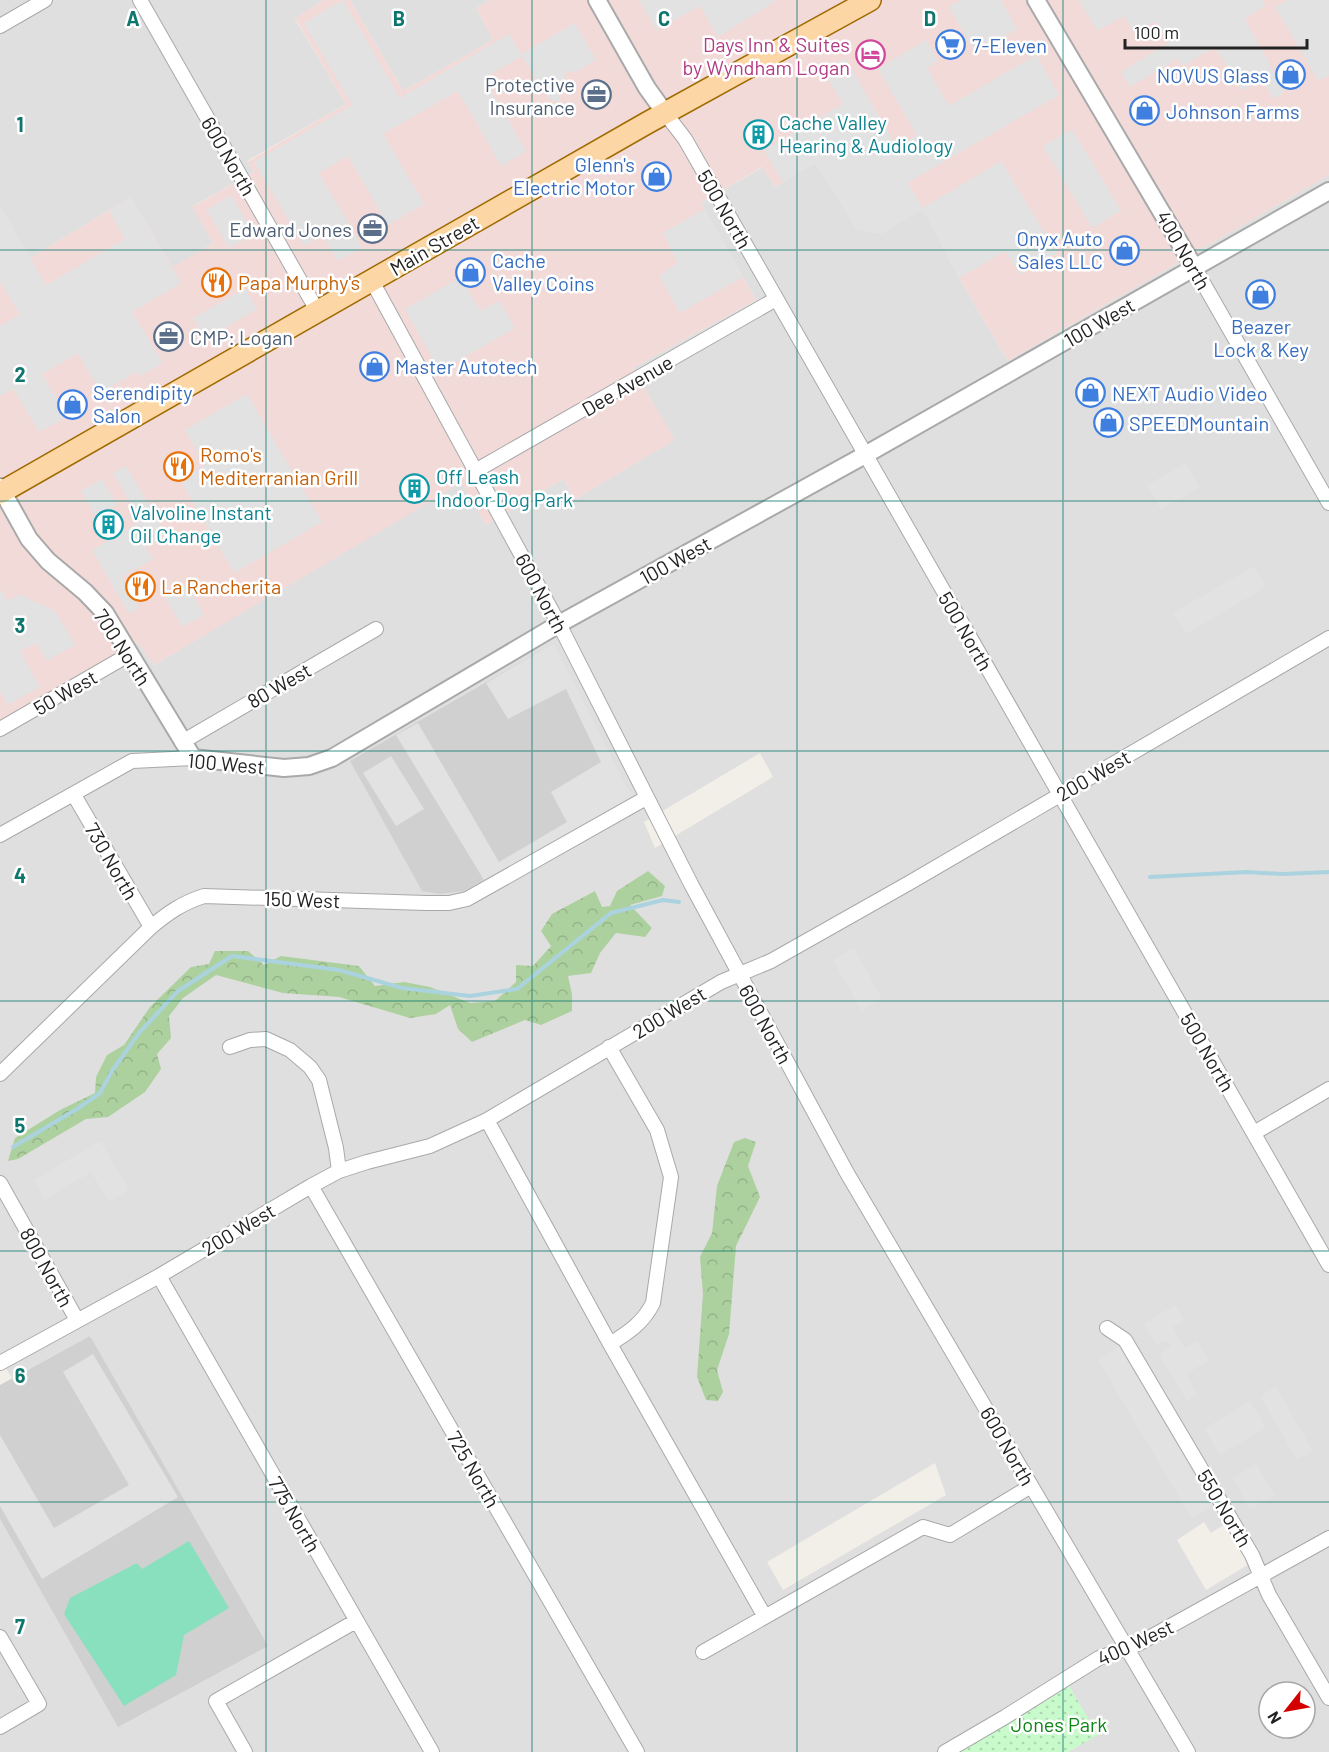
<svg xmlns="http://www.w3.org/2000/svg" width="1329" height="1752" font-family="Barlow,sans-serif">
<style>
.residential{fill:#e0dfdf;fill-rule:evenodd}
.commercial{fill:#f2dad9}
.religious{fill:#d0d0d0}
.forest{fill:url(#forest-crowns)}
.park{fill:url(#park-dots)}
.pitch{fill:#88e0be}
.parking{fill:#e2e2e2}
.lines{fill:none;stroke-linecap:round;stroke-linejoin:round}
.stream{stroke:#aad3df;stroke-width:4}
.minor-casing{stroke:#a9a9a9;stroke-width:16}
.tertiary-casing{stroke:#a9a9a9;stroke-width:20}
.primary-casing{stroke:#a06b00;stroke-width:24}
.minor{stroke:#fff;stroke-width:14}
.tertiary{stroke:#fff;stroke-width:16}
.primary{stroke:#fcd6a4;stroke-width:21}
.grid{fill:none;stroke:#0f766e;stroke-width:1.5;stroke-opacity:0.55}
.labels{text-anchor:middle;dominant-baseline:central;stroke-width:5;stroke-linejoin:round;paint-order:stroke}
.hotel-label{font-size:20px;fill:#b23c85;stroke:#fff;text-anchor:end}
.shop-label{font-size:20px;fill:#366cbe;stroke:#fff;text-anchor:start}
.service-label{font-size:20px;fill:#4e5e75;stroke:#fff;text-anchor:end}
.culture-label{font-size:20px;fill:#0d838f;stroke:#fff;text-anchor:start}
.street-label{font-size:20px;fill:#222;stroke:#fff}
.food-label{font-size:20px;fill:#c56008;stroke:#fff;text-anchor:start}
.park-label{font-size:20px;fill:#0c8416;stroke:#fff}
.grid-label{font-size:20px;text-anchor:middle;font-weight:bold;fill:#0f766e;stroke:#fff;stroke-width:5;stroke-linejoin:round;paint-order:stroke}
</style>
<defs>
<pattern id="forest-crowns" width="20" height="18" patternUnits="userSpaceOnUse" patternTransform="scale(1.5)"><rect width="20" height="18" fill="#add19e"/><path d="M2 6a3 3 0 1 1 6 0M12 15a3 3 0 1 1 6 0" fill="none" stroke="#95b388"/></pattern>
<pattern id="park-dots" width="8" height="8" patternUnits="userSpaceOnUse" patternTransform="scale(1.5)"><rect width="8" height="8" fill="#c8facc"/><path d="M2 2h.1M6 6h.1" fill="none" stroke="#acd6af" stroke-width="1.8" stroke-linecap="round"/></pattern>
</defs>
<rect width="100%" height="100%" fill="#f2efe9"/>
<path class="residential" d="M0 0H324L295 19 346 104 247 161 254 172 193 206 213 243 173 268 131 197 30 258 0 206Z
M350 0H490L476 8 493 40 403 91Z
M815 163 880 234 923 209 959 278 1008 361 1329 175V1752H1068L1097 1735 1069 1686 960 1752H0V1519L118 1726 91 1336 12 1378 0 1359V720L138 643 154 665 461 481 486 525 563 479 575 499 674 440 633 368 756 300 701 203 763 167 775 187ZM554 644 632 798 464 891ZM760 753 773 777 655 848 644 822ZM935 1463 946 1495 783 1590 767 1562ZM1238 1516 1261 1557 1206 1590 1177 1540 1204 1522 1211 1533ZM1269 1692H1305V1728H1269Z"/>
<path class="commercial" d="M324 0H350L403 91 493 40 476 8 490 0H1329V175L1008 361 959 278 923 209 880 234 857 230 815 163 775 187 762 167 701 203 756 300 633 368 675 440 575 499 563 479 486 525 461 482 405 517 154 665 138 643 0 720V206L30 258 131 197 173 267 213 243 192 207 254 172 247 162 346 104 295 18Z"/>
<path class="religious" d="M554 643 633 798 464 891 440 894 422 891 350 761Z
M90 1336 268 1646 118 1727 0 1519V1385Z"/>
<path class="forest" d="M648 871 665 886 662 896 630 905 652 928 645 937 616 933 600 953 591 973 568 976 572 994V1011L541 1025 525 1020 472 1042 458 1029 450 1005 436 1014 410 1018 339 997 283 993 216 975 183 998 169 1016 171 1038 157 1054 161 1069 145 1092 108 1117 86 1119 18 1159 8 1161 15 1138 60 1110 95 1093 96 1077 107 1055 124 1045 150 1007 191 967 209 964 215 951H248L264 965 281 956 359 966 375 986 404 982 430 987 470 1003 495 1001 516 982V965L533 966 551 946 541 931 552 914 595 891 602 907 610 906 617 891Z
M745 1138 756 1142 748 1166 760 1197 736 1246 729 1334 717 1370 723 1392 718 1401 706 1400 697 1377 703 1294 700 1257 712 1233 717 1186 734 1142Z"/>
<path class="park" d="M1069 1686 1098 1735 1068 1752H960Z"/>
<path class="pitch" d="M189 1541 229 1608 184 1635 176 1675 124 1706 64 1614 70 1598 137 1563 142 1569Z"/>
<path class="parking" d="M343 0 400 98 509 34 521 54 575 23 596 60 578 71 566 72 559 102 550 100 522 56 484 78 526 151 501 166 458 91 383 134 424 204 388 225 348 156 319 173 362 247 338 261 323 235 304 246 254 162 352 105 304 23Z
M639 0H777L718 37 700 6 656 30Z
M961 0H1001L1017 29 975 52 949 7Z
M1079 0H1262L1265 6 1245 19 1285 92 1273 99 1262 80 1242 91 1215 47 1183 66 1178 58 1130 87 1121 72 1168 43 1155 21 1134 33 1124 16 1097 31Z
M1287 0H1329V75L1318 81 1275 7Z
M926 40 938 61 927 68 949 106 1036 55 1059 95 907 183 923 208 1001 161 1057 253 1020 275 1005 251 959 278 923 209 880 234 857 230 815 163 783 182 764 150 843 104 823 71 845 58 897 147 917 135 878 69Z
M1072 129 1121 211 1092 228 1043 146Z
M231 195 254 234 229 248 207 210Z
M131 197 181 283 132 312 163 363 140 376 137 372 101 392 78 353 42 374 67 417 39 432 14 389 0 396V326L20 314 0 282V206L46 285 125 239 109 211Z
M704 209 743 277 680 313 659 276 678 263 663 233Z
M461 277 480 311 499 301 515 328 440 371 405 309Z
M245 289 257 309 206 339 193 318Z
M247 394 322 522 234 573 180 480 205 465 185 430Z
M1186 463 1200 488 1161 510 1147 485Z
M126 466 166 534 145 546 153 559 122 577 139 608 129 614 92 550 141 521 113 473Z
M102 479 117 505 96 517 81 491Z
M1254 566 1266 587 1186 634 1173 613Z
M186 584 204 615 182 627 165 597Z
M2 590 8 601 19 594 55 611 75 645 47 661 36 643 20 651 40 687 8 705 0 691V592Z
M554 643 633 798 484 880 396 735 418 723 499 862 567 822 551 792 601 762 566 689 508 719 486 683Z
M391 756 424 809 396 826 363 773Z
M854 948 882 999 862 1011 833 960Z
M100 1141 129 1189 109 1202 91 1172 45 1200 34 1180Z
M1175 1305 1184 1320 1173 1327 1185 1348 1198 1341 1209 1360 1186 1374 1198 1395 1187 1401 1159 1355 1171 1347 1166 1340 1157 1345 1144 1324Z
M1119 1347 1213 1506 1192 1519 1098 1360Z
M93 1354 178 1497 42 1579 0 1506V1435L54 1528 129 1485 63 1372Z
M1276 1387 1313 1451 1297 1460 1260 1396Z
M1250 1401 1266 1428 1220 1455 1204 1429Z
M1256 1464 1275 1495 1250 1509 1232 1478Z"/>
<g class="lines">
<path class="stream" d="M1150 877 1247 872 1282 874 1329 872
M13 1147 77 1109 100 1093 112 1071 139 1033 178 991 232 956 339 970 402 988 470 996 517 989 611 913 663 900 679 902"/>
<defs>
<path id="minor" d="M140 0 318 312
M0 26 45 0
M665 113 685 139 1329 1265
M1194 267 1329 503
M372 281 559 624 691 884 847 1173 1188 1752
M477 470 776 299
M0 729 130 654
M182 742 376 629
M74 795 151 927
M0 835 132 761 193 758
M230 1047 250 1040 266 1039 290 1050 310 1067 319 1080 336 1148 339 1171
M609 1047 657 1130 671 1177 653 1303C643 1323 629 1332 610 1344
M0 1074 151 927C168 913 182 903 204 896L426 903H449L467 899 646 798
M487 1120 610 1344 765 1617
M1254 1133 1329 1089
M0 1183 77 1320
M311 1186 637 1752
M159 1276 432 1752
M1107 1328 1125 1340 1252 1555 1269 1595 1329 1698
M0 1363 159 1276 311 1186 339 1171 367 1162 430 1146 487 1120 721 982 771 961 909 883 1329 638
M0 1637 39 1704 0 1727
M703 1652 923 1527 950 1535 1031 1486
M245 1752 216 1701 356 1621
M945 1752 1005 1717 1099 1658 1138 1644 1329 1538"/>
<path id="tertiary" d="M597 0 647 88 665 113
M1036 0 1194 267
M0 487 29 539 48 561 85 592 105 613 193 758 284 768 309 766 332 758 559 624 865 455 1329 191"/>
<path id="primary" d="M0 493 647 123 870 0"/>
</defs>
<use href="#minor" class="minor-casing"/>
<use href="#tertiary" class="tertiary-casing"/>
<use href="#primary" class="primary-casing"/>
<use href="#minor" class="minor"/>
<use href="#tertiary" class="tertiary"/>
<use href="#primary" class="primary"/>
</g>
<path class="grid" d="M266 0V1752M532 0V1752M797 0V1752M1063 0V1752M0 250H1329M0 501H1329M0 751H1329M0 1001H1329M0 1251H1329M0 1502H1329"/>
<defs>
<symbol id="supermarket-ring" viewBox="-11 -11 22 22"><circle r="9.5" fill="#fff" stroke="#3f7fe0" stroke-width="1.5"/><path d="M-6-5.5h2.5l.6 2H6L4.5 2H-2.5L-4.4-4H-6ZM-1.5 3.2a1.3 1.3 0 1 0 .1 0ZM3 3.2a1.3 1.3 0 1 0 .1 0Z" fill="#3f7fe0"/></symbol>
<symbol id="hotel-ring" viewBox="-11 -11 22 22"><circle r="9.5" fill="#fff" stroke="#d1479c" stroke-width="1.5"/><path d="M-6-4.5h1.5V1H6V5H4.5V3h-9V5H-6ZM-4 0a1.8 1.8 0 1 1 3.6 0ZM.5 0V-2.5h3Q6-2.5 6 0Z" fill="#d1479c"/></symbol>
<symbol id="shop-ring" viewBox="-11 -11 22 22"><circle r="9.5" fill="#fff" stroke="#3f7fe0" stroke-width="1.5"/><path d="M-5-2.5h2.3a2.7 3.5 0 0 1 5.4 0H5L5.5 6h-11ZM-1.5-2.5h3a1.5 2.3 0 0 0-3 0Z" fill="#3f7fe0"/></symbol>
<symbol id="office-ring" viewBox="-11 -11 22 22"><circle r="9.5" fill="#fff" stroke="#5c6f8a" stroke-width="1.5"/><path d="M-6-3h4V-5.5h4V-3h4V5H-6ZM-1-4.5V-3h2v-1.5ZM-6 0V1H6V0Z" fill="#5c6f8a"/></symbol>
<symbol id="building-ring" viewBox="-11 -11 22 22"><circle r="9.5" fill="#fff" stroke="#0f9aa8" stroke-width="1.5"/><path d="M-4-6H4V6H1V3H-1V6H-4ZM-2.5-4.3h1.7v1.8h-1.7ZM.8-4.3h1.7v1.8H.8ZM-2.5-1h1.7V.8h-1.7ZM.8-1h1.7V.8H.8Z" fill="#0f9aa8"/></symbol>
<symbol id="restaurant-ring" viewBox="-11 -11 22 22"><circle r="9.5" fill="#fff" stroke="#e8710a" stroke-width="1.5"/><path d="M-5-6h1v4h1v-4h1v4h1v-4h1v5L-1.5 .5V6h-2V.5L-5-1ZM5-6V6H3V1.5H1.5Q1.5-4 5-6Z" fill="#e8710a"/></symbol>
</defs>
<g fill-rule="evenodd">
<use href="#supermarket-ring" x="934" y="28" width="33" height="33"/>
<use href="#hotel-ring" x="854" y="38" width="33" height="33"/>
<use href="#shop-ring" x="1274" y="58" width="33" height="33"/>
<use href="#office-ring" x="580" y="78" width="33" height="33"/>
<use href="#shop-ring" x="1128" y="94" width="33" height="33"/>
<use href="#building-ring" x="742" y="118" width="33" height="33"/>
<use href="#shop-ring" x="640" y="160" width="33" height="33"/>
<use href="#office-ring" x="356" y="212" width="33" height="33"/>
<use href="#shop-ring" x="1108" y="234" width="33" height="33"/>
<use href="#shop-ring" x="454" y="256" width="33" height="33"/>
<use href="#restaurant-ring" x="200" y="266" width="33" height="33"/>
<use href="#shop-ring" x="1244" y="278" width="33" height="33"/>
<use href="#office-ring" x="152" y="320" width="33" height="33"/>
<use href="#shop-ring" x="358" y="350" width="33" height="33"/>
<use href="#shop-ring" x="1074" y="376" width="33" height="33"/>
<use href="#shop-ring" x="56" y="388" width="33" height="33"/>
<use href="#shop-ring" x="1092" y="406" width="33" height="33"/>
<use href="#restaurant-ring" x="162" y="450" width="33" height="33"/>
<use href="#building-ring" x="398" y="472" width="33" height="33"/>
<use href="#building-ring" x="92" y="508" width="33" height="33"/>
<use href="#restaurant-ring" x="124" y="570" width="33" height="33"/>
</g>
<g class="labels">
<g class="hotel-label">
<text x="850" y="44">Days Inn &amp; Suites<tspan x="850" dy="23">by Wyndham Logan</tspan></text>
</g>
<g class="shop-label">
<text x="972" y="45">7-Eleven</text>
<text x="1269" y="75" text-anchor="end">NOVUS Glass</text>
<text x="1166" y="111">Johnson Farms</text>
<text x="635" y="164" text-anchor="end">Glenn's<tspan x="635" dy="23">Electric Motor</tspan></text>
<text x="1103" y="238" text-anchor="end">Onyx Auto<tspan x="1103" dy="23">Sales LLC</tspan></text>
<text x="492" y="260">Cache<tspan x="492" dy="23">Valley Coins</tspan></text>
<text x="1261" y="326" text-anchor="middle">Beazer<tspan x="1261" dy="23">Lock &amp; Key</tspan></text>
<text x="395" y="366">Master Autotech</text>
<text x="93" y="392">Serendipity<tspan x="93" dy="23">Salon</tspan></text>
<text x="1112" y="393">NEXT Audio Video</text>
<text x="1129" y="423">SPEEDMountain</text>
</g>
<g class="service-label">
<text x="575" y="84">Protective<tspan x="575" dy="23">Insurance</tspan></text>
<text x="352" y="229">Edward Jones</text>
<text x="190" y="337" text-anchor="start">CMP: Logan</text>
</g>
<g class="culture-label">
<text x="779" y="122">Cache Valley<tspan x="779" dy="23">Hearing &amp; Audiology</tspan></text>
<text x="436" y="476">Off Leash<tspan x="436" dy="23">Indoor Dog Park</tspan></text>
<text x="130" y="512">Valvoline Instant<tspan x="130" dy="23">Oil Change</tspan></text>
</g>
<g class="street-label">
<text transform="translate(229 156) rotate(60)">600 North</text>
<text transform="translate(725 209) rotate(60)">500 North</text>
<text transform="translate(434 245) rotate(-30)">Main Street</text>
<text transform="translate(1184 250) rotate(60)">400 North</text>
<text transform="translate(1099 322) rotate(-30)">100 West</text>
<text transform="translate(627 385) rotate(-30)">Dee Avenue</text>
<text transform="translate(675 560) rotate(-29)">100 West</text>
<text transform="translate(542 593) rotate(62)">600 North</text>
<text transform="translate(966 631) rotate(60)">500 North</text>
<text transform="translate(123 647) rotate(57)">700 North</text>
<text transform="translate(279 685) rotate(-30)">80 West</text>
<text transform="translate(65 692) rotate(-30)">50 West</text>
<text transform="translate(226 763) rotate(5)">100 West</text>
<text transform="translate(1093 775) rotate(-30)">200 West</text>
<text transform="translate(112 861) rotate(60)">730 North</text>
<text transform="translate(302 899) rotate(2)">150 West</text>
<text transform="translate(669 1012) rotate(-31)">200 West</text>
<text transform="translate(766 1024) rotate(61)">600 North</text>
<text transform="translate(1208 1052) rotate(60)">500 North</text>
<text transform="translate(238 1229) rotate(-31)">200 West</text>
<text transform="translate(47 1267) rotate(61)">800 North</text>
<text transform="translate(1008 1446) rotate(60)">600 North</text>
<text transform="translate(474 1469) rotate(60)">725 North</text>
<text transform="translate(1225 1508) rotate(59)">550 North</text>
<text transform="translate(295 1514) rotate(60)">775 North</text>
<text transform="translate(1135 1642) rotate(-25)">400 West</text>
</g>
<g class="food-label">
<text x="238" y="282">Papa Murphy's</text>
<text x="200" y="454">Romo's<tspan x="200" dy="23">Mediterranian Grill</tspan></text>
<text x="161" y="586">La Rancherita</text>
</g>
<g class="park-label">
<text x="1059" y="1724">Jones Park</text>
</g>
</g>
<g class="grid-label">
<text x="133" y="26">A</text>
<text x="399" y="26">B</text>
<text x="664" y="26">C</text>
<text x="930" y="26">D</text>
<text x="20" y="132">1</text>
<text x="20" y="382">2</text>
<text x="20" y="633">3</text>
<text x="20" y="883">4</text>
<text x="20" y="1133">5</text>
<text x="20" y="1383">6</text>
<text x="20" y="1634">7</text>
</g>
<g transform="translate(1287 1710) rotate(239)"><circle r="28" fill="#ffffff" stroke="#a7a7a7" stroke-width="1.5"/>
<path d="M0-4.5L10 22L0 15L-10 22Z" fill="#d40000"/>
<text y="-9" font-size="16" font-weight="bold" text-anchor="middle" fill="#222222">N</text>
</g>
<path d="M1125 39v9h182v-9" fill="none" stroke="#222222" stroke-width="3"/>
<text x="1134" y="39" font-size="18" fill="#222222" stroke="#ffffff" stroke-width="4.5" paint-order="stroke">100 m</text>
</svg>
